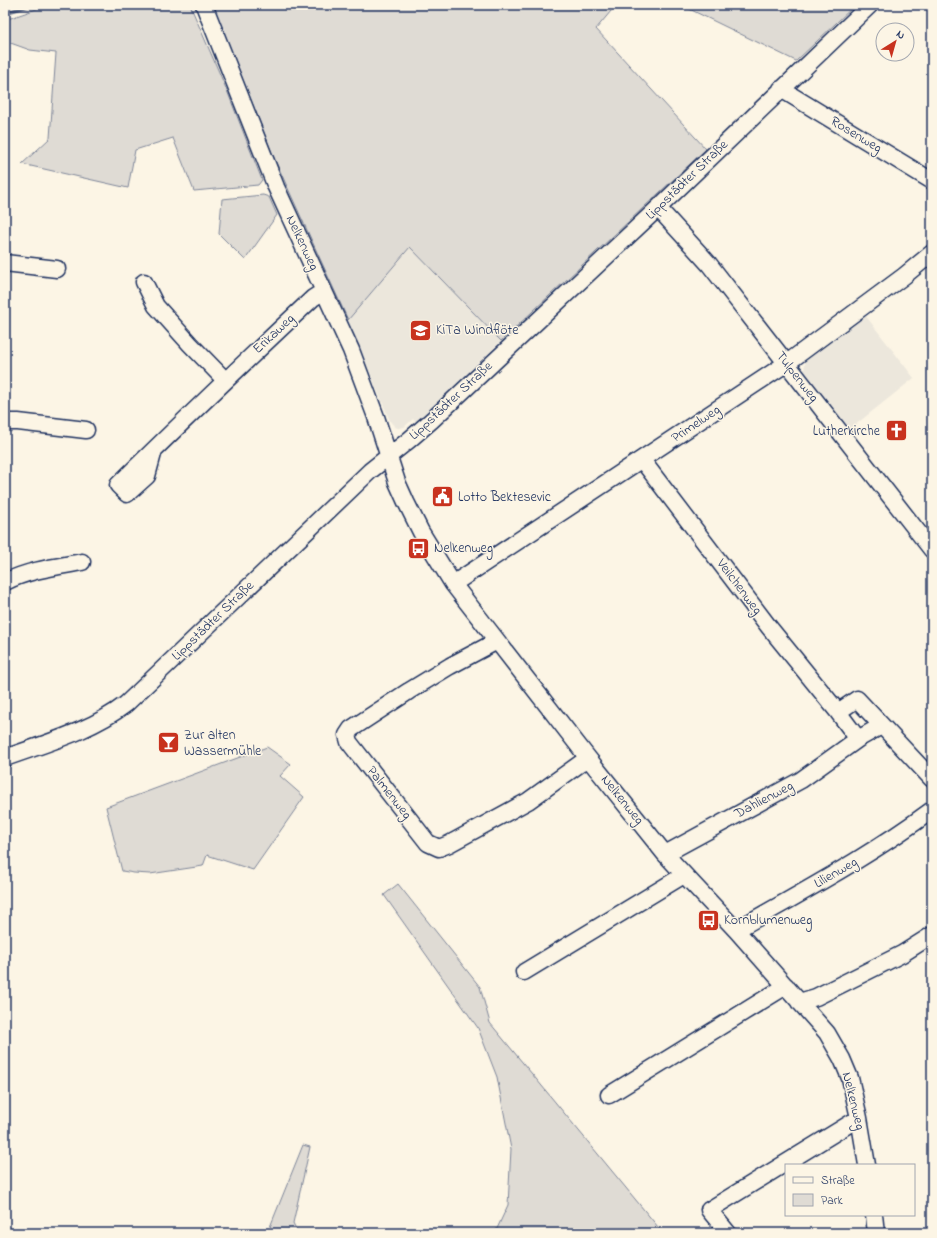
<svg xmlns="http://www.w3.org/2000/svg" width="937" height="1238" font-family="'Indie Flower',sans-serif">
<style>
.built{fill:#ece7dc}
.green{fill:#dfdbd4;stroke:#7d8599}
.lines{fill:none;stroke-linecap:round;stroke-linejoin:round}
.stream{stroke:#767f94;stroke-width:3.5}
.minor-casing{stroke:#1b2f5e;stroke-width:19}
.minor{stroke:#fcf5e5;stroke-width:16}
.labels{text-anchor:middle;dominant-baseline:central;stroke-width:3;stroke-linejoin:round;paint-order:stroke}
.street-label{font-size:14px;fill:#1b2f5e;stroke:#fcf5e5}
.poi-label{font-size:14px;fill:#1b2f5e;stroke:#fcf5e5;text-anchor:start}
</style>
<rect width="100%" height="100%" fill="#fcf5e5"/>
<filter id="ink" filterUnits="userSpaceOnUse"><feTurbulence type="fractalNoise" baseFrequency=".025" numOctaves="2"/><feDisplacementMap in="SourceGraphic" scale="8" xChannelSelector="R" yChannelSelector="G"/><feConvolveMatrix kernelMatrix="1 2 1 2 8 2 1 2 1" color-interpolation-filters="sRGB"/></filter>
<g filter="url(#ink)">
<path class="built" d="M410 247 501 341 416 422 413 419 404 427 398 428 395 427 390 421 348 320Z
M865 315 914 378 850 429 804 370 806 359Z"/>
<path class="green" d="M48 5H190L228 93 262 180 258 185 194 191 173 138 135 150 128 188 22 164 50 138 56 53 30 50 5 41V20Z
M213 5H616L596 29 706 149 501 341 410 247 348 320 275 160Z
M681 5H855L796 61Z
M263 195 269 197 277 215 245 260 219 234 222 199Z
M267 747 291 764 280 776 304 797 253 870 207 855 203 866 150 874 134 873 122 871 106 807Z
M398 884 480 987 490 1023 663 1233H495L508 1205 511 1149 497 1077 478 1028 384 895Z
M303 1145 310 1147 293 1223 298 1233H273L270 1227Z"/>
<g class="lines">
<path class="stream" d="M5 13 31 5"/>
<defs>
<path id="minor" d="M204 5 276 187 351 350 376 417 397 482 406 502 421 532 453 584 588 758 665 854 736 930 827 1033 842 1059 850 1078 859 1118 867 1165
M781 89 932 181
M658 208 709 264 932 550
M5 263 57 269
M144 282 156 306 190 344 225 380
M5 422H18L86 430
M154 450 147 476 127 494 118 485C182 422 247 360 313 298L324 291
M642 460 769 627 838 712 858 739 881 726
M5 582C29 570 55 567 82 562
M453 584 787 363 904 276 932 253
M497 641 450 666 409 691 351 729 347 735 349 742 428 843 439 848 449 844 528 801 588 758
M838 712 857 699 932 779
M5 758C46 743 91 731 126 704L370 471 409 440 432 420 658 208 870 5
M665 854 801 780 858 739
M736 930C802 892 870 856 932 810
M524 972 684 875
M799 1002 816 997 902 954 932 935
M609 1095 786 986
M874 1215 876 1233
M728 1233 709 1210 859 1118"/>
</defs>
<use href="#minor" class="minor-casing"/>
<use href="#minor" class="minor"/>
</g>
</g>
<defs>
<symbol id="school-square" viewBox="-11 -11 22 22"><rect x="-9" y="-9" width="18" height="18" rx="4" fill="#c8321e" stroke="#fcf5e5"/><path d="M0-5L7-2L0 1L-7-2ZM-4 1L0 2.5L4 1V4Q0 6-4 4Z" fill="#fff"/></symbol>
<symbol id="church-square" viewBox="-11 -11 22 22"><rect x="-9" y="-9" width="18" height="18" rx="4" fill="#c8321e" stroke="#fcf5e5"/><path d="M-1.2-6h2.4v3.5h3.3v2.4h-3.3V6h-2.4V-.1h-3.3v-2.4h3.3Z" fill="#fff"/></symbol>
<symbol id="civic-square" viewBox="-11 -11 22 22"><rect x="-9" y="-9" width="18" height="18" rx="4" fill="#c8321e" stroke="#fcf5e5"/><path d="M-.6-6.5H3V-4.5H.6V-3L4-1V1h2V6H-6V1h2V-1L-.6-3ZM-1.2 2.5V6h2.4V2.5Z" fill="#fff"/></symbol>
<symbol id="bus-square" viewBox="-11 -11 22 22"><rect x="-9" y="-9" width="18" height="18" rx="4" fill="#c8321e" stroke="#fcf5e5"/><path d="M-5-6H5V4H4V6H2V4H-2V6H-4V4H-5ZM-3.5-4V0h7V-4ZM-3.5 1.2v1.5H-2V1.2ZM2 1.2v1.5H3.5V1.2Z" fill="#fff"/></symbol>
<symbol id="bar-square" viewBox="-11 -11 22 22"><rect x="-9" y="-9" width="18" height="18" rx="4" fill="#c8321e" stroke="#fcf5e5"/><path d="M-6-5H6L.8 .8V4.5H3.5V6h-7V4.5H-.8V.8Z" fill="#fff"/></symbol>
</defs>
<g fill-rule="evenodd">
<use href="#school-square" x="408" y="318" width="25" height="25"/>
<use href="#church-square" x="884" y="418" width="25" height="25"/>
<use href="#civic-square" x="430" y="484" width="25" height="25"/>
<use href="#bus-square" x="406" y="536" width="25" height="25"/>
<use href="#bar-square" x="156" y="730" width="25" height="25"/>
<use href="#bus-square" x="696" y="908" width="25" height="25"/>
</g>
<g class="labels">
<g class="street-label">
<text transform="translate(856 135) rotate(31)">Rosenweg</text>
<text transform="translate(687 180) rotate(-44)">Lippstädter Straße</text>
<text transform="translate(302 243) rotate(65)">Nelkenweg</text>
<text transform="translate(274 334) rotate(-43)">Erikaweg</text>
<text transform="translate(797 377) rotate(52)">Tulpenweg</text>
<text transform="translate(451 401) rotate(-43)">Lippstädter Straße</text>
<text transform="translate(696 424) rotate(-34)">Primelweg</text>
<text transform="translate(739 587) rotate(53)">Veilchenweg</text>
<text transform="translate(213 621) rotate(-44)">Lippstädter Straße</text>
<text transform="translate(389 793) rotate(52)">Palmenweg</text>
<text transform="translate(622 800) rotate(51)">Nelkenweg</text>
<text transform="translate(764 800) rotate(-28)">Dahlienweg</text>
<text transform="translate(836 873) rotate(-30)">Lilienweg</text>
<text transform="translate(853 1101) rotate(76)">Nelkenweg</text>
</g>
<g class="poi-label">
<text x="436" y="330">KiTa Windflöte</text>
<text x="880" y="431" text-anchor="end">Lutherkirche</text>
<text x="458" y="497">Lotto Bektesevic</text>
<text x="434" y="548">Nelkenweg</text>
<text x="184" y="735">Zur alten<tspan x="184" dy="16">Wassermühle</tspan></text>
<text x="724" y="920">Kornblumenweg</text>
</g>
</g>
<rect width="937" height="1238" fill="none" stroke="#fcf5e5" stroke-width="20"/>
<rect x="10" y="10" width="917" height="1218" fill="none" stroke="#1b2f5e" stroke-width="1.5" filter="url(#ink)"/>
<rect x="785" y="1164" width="130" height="52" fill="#fcf5e5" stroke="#a2a6af"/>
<rect x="793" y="1177" width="20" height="6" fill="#fcf5e5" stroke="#a2a6af"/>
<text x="821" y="1184" font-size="12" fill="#1b2f5e">Straße</text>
<rect x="793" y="1194" width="20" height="12" fill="#dfdbd4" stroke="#a2a6af"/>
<text x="821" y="1204" font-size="12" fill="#1b2f5e">Park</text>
<g transform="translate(895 42) rotate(37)"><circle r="19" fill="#fcf5e5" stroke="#a2a6af"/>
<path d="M0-3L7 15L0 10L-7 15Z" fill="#c8321e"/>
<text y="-6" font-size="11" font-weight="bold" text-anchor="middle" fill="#1b2f5e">N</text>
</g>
</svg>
